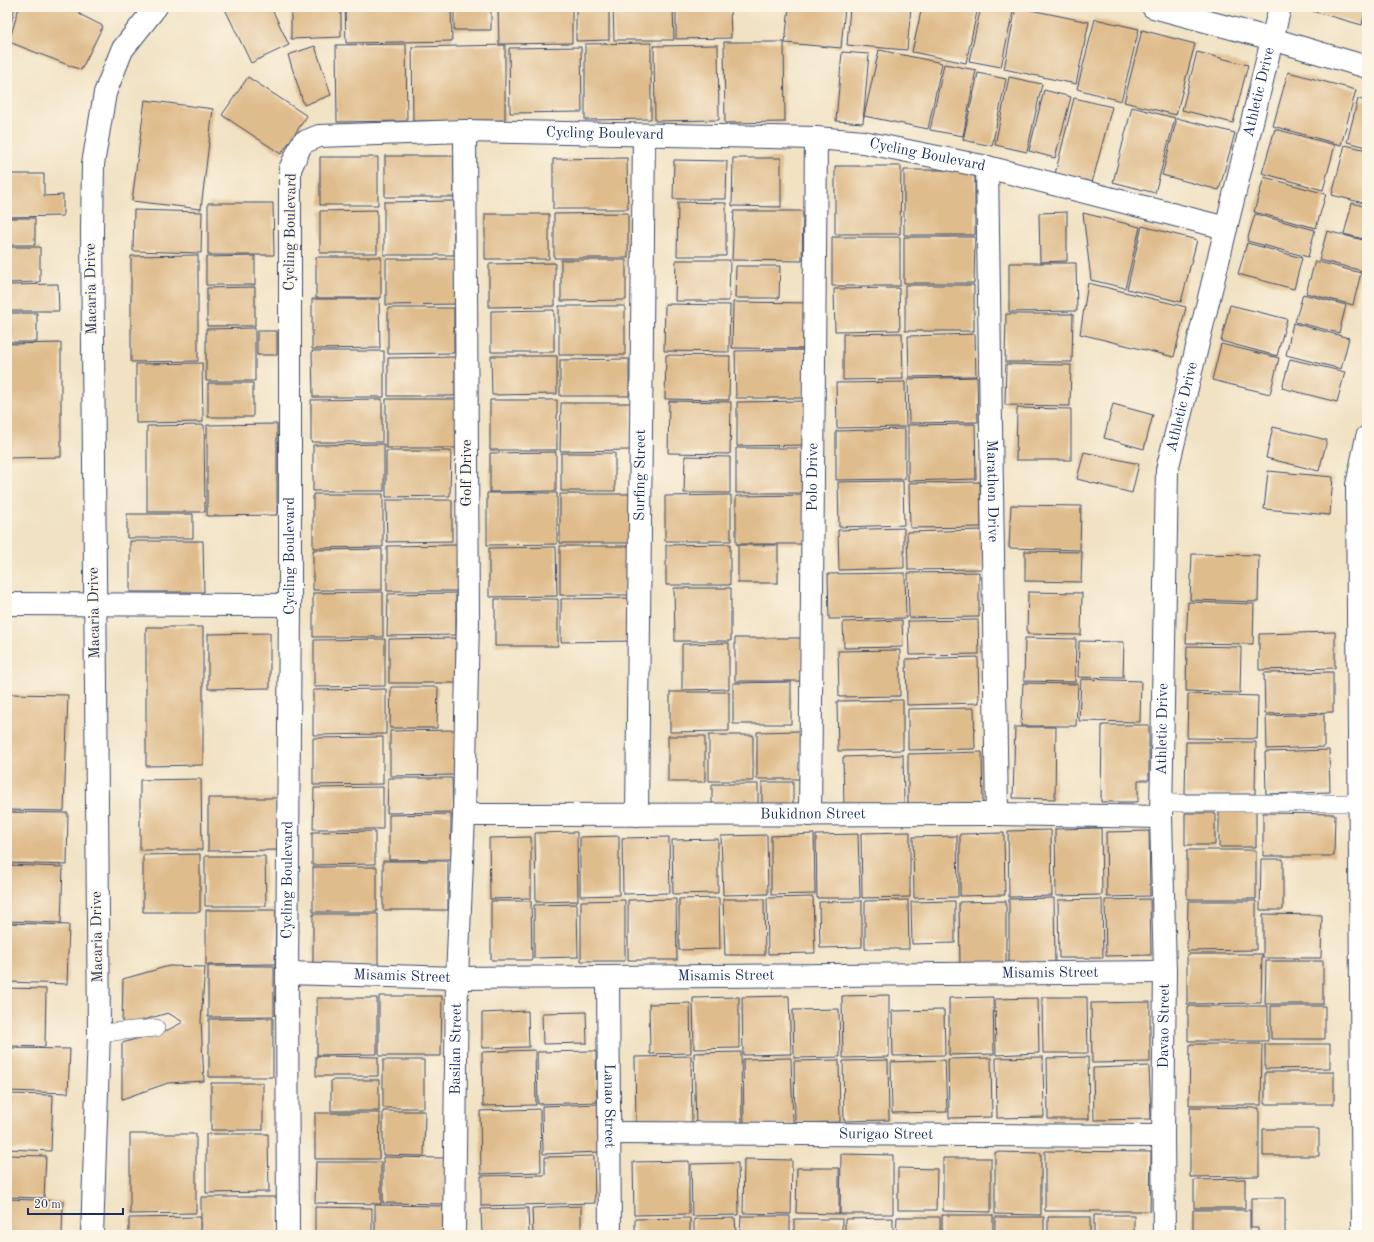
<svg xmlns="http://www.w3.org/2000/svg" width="1374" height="1242" font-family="'Old Standard TT',serif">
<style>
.building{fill:#dfbc8c}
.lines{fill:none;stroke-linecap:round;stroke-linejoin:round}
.service-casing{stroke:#3b4a6d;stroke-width:18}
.minor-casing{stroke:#3b4a6d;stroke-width:24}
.tertiary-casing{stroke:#3b4a6d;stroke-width:24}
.service{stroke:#fff;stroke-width:17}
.minor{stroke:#fff;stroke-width:22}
.tertiary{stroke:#fff;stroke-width:22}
.labels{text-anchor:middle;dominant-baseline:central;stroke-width:3;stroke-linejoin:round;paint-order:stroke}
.street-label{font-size:15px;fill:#1b2f5e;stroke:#fcf5e5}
</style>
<rect width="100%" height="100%" fill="#fcf5e5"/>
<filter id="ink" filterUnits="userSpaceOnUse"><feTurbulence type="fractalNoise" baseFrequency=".025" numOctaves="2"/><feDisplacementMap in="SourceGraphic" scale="8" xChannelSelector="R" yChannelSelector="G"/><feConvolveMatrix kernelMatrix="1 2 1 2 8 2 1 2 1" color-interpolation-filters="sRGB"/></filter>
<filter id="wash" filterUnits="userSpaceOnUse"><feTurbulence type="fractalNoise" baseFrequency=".012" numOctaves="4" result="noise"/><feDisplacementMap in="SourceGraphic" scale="16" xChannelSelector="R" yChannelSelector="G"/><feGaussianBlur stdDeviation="0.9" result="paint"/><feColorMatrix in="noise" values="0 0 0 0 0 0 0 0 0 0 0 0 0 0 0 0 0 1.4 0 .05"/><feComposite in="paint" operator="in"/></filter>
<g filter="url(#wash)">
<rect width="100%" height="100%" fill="#f1e2c4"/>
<g id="blocks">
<path class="building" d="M7 7H15L8 35H7Z
M19 7H85L79 14 103 26 81 70 9 42Z
M224 7H271L289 45 251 63Z
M291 7H341V37L291 39Z
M345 7H451L452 41 346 43Z
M454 7H491V30H454Z
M498 7H572V43L499 44Z
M576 7H609V40L576 41Z
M613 7H673L674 40H614Z
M676 7H730L731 38 676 39Z
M789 7H845L841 48 785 43Z
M850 7H911L907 50 847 45Z
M922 7H978L966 63 912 52Z
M981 7H1014L1001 67 969 61Z
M1016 7 1089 22 1076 84 1004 69Z
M1313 7H1366L1362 25 1312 11Z
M1095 19 1139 29 1121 101 1077 89Z
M1142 30 1195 44 1176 115 1124 102Z
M724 42H784L785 122 725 123Z
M651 43V119L585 120V44Z
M406 44 407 121 337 122 336 45Z
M505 45V120L413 121 412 47Z
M718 45 719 120 655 121 654 46Z
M315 46 331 95 304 105 288 55Z
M581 47 582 112 510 113 509 48Z
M879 50 942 63 928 129 864 116Z
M842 52 869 54 863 123 836 121Z
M1197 52 1248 65 1233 123 1182 110Z
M944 64 976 70 963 136 930 130Z
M1288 72 1356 90 1341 145 1273 126Z
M978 73 1006 79 992 146 963 140Z
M248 77 307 116 281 154 222 115Z
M1009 77 1042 84 1027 152 995 145Z
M1044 90 1071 97 1055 158 1029 151Z
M1074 98 1112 107 1092 183 1055 174Z
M1358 99 1367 101V147L1347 142Z
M145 100 213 109 201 209 132 201Z
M1132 107 1175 118 1155 193 1113 182Z
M1177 118 1235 133 1219 190 1162 175Z
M1275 129 1335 145 1323 190 1262 173Z
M1345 145 1367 150V204L1332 195Z
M385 156H454V197H385Z
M320 157H378V205H320Z
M627 158 628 209H553V159Z
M733 158H781V207L732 206Z
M674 160 727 161 726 199H673Z
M835 166H901L900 234H835Z
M904 170H975V235H904Z
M7 174H44V196L63 195V216L7 217Z
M1264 177 1326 194 1316 228 1254 212Z
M454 201V255H384V202Z
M678 202 726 203V256H677Z
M208 203H273L274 255H208Z
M1352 203 1367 207V240L1344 234Z
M134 210 202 212 201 253 133 251Z
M377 210V253H320V211Z
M734 211H803L802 261 732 260Z
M1067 212V261L1040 262 1039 213Z
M628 213V258H554V214Z
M1083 213 1140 227 1125 288 1091 280Z
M485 214H549V259H485Z
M1255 214 1315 230 1308 257 1247 241Z
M7 218H35V245H7Z
M1142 226 1197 240 1181 302 1127 289Z
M1327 231 1367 241V272L1319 260Z
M832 237H900V286H832Z
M904 237H975L974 283H904Z
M1247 243 1302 258 1294 289 1238 274Z
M7 247H40V282L7 283Z
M198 255V361L131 362V256Z
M255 256V285H206V257Z
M316 257H381V298H316Z
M386 259H459V304L386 305Z
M561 260H626V300L561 301Z
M676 260H730L729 301H675Z
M1315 261 1361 273 1353 305 1306 293Z
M555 263V306L489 307V264Z
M1009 263H1076L1077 311 1009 312Z
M736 266H780L779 298H735Z
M1088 283 1186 307 1174 357 1080 334Z
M58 284 59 311H7V285Z
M905 285H974V331H905Z
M255 287V326H207V288Z
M899 288 900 330 835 331 834 289Z
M1303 294 1346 305 1339 333 1295 322Z
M312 299H379L380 348 312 349Z
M733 302 811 303 810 349 732 348Z
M665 304 730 305 729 352 664 351Z
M1230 305 1287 319 1277 356 1221 341Z
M559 306H625V355H559Z
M388 308H454V353L388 354Z
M554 310V352H491V311Z
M7 313H37V342H7Z
M1006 314H1073L1072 362H1005Z
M1293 323 1349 338 1341 369 1286 355Z
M255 328V381H206V329Z
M257 331H277V355H257Z
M902 333 903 379 843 380V334Z
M975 334 976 376 909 377 908 336Z
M61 343V457L7 458V344Z
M1221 344 1279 358 1270 394 1212 380Z
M805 350V398H736L735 351Z
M312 351H384V397H313Z
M666 355 730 356 729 400 665 399Z
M491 356H557V394L492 395Z
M455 357V396H388V358Z
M629 359V396H560V360Z
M1290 359 1345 372 1337 402 1282 388Z
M202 363 203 422 136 423V364Z
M1006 364 1071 365 1070 406 1005 405Z
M977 377 978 422 909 423 908 379Z
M905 382 906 427 837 428 836 383Z
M208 383H253V417H208Z
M382 399V442H311V400Z
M386 399H456V448H386Z
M490 400H557V450H490Z
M669 401 731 402 730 454 668 453Z
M807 401V445L737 446V402Z
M561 403H631V450L560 451Z
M1113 404 1153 415 1144 449 1104 438Z
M1017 408 1071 409V460H1016Z
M277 424V515L207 516V425Z
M975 424 976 479 908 481V425Z
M204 425 205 512H147V426Z
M1273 427 1327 440 1319 471 1266 458Z
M905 429V479L836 480V431Z
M384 444V491H313V445Z
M736 448H805V493H736Z
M386 451H451L450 496 386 497Z
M556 452V491L490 492V453Z
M1084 452 1139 464 1132 493 1077 479Z
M561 453H615V491H561Z
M685 456 730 457V493H684Z
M1268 471 1333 477 1330 515 1264 509Z
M903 481 904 525 839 527 838 482Z
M980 482 981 527 910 528 909 483Z
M487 493H557V544L487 545Z
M313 494H383V547L313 548Z
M560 494H633V543H560Z
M731 495V541H665V496Z
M806 495V544H736V496Z
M386 500H452V541L387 542Z
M1011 505 1081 506 1080 550 1009 548Z
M127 514H193V538H127Z
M904 528V568L839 570 838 530Z
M982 530 983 569 908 570 907 532Z
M130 541H203L204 592H130Z
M730 544V585H666V545Z
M457 545V591H387V546Z
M738 545H778V583H738Z
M560 546H632V595H560Z
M556 547 557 596 489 597V548Z
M382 549V590H313V550Z
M1025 551 1082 552 1081 582 1025 581Z
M1192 554 1259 555 1258 602 1190 600Z
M979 572V617L909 618 908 573Z
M905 573 906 618 829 619 828 574Z
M674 588H731V641H675Z
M383 592V637H313V593Z
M1028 592 1082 593 1081 635 1027 634Z
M456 593V635L387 636 388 594Z
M634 598V641L561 642V599Z
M495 599H558V646H495Z
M1188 602 1254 604 1253 644 1186 643Z
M902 620 903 647 844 648 843 622Z
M978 620 979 654 909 655 908 621Z
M146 627H203V765L146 766Z
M1335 632V668L1259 670V634Z
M270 633V688L208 689V634Z
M456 638V683H389V639Z
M735 638H802V681H735Z
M1025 638 1076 639 1075 682 1024 681Z
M385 639V686L314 687V640Z
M1079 641 1124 642 1123 678 1078 677Z
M729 643V689L682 690V644Z
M1187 646 1241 647 1240 693 1186 691Z
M900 650V696L839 697 838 651Z
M978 657 979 703 907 705 906 659Z
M1333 672V712L1265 714 1264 673Z
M1081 679 1141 681 1140 722 1079 721Z
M791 682V724H733V683Z
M1023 683 1078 684 1076 726H1021Z
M391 687H438L437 728H390Z
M386 689V734L313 735V690Z
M670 692H729V731L670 732Z
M7 694 68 695 64 811 7 810Z
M1188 694 1258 696 1257 739 1187 738Z
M903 700V750L838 751 837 701Z
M974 708 975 749 908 750V709Z
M1324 714V747L1267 749 1266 716Z
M1102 725H1149V780H1138V802H1101Z
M1015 727H1056L1055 799 1013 798Z
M455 730V775L390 776V731Z
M800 731V779H757V732Z
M709 735H753V781H709Z
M668 736H705V782H668Z
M383 737V784L313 785V738Z
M1186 742H1256L1255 794H1185Z
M1329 750 1330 792 1266 794 1265 752Z
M982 752 983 804 908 805V754Z
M903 755 904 804 844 805 843 757Z
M388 778H452L453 812 387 813Z
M201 779 202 850H140V780Z
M762 782H793V808H762Z
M712 784H758V805H712Z
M383 787V829H313L314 788Z
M208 798H280V850L208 851Z
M1219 811H1256V847H1219Z
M7 812 68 813 67 865 7 863Z
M1185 813H1215V845H1185Z
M1263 813 1335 814 1334 856H1263Z
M451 814V859L389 860V815Z
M1101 828 1102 895 1056 896 1055 829Z
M1051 830 1052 896 1009 897 1008 831Z
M375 831V864L312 865V832Z
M1149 831 1150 896 1107 897 1106 832Z
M577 832 578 901 536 902 535 833Z
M910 832V897L862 898 861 833Z
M1004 833 1005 895 960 896V834Z
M814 834 815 894 771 895V836Z
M858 834 860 898H817L816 835Z
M767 835 768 894 723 895 721 836Z
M619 836V895L580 896V837Z
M957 836 958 897 914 898 913 837Z
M531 837V898L490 899 489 838Z
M669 837 670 893 623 894 622 838Z
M718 839V893L673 894 672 840Z
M1187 850H1256V899H1187Z
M200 854V912H143V855Z
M205 856H265L266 906H205Z
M1261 859H1283V910H1260Z
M383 861H448V910H383Z
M7 865 63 867 61 923 7 921Z
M313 867H377V912H313Z
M813 897 815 953 768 954 767 898Z
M719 898 720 949 679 950V899Z
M1054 898 1055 964 1009 965V899Z
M676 899 677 960H628V900Z
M723 899H764L765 955H725Z
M1102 899 1103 958H1059L1058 900Z
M1150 899 1151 955 1106 956 1105 900Z
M625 900V961H581V901Z
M908 900 909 949H865V901Z
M491 901H531L532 960H491Z
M862 901V947L820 948 819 902Z
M955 901V943L912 944 911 902Z
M1006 901V966L960 967 959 902Z
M1188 901H1256V950L1187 951Z
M577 904 578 957 534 958V905Z
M206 910H276L275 964 206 965Z
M313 914H378V969H313Z
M1263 914 1322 915 1321 958H1263Z
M7 923 69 925 67 984 7 982Z
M1187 954H1262L1261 1003 1187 1004Z
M1266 961H1323V1004H1265Z
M169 966 205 967 201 1021 204 1081 168 1083 122 1099V1043L168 1030 183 1022 168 1013 122 1026 123 979Z
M208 966H274V1016L208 1017Z
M7 988 46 989 45 1047 7 1046Z
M889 995V1057L843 1058 842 996Z
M379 996H442L441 1056H379Z
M789 996 791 1054 743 1055 742 997Z
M739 997V1048L694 1049 693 998Z
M993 997 994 1054 949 1055V998Z
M1042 997H1087L1088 1053H1043Z
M317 998H377V1054L317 1055Z
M1038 998 1039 1053 996 1055 995 999Z
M1150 1002V1062L1092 1063 1091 1003Z
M690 1003 691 1053 650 1054 649 1004Z
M1188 1006H1268V1041H1188Z
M1271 1006H1325V1039H1271Z
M839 1009 840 1057 794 1058 793 1010Z
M944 1010 945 1055 893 1056 892 1011Z
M528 1011 529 1047 482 1048V1013Z
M586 1012 587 1043 543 1044 542 1013Z
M273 1018V1077H209V1019Z
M1190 1044H1262L1261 1105H1189Z
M1265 1044H1330V1068L1265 1069Z
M7 1048 70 1049 68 1093 7 1091Z
M535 1050 536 1105 483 1106 482 1052Z
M596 1051 597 1102 538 1104 537 1052Z
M741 1052 742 1126 696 1127 694 1053Z
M316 1056 378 1057V1076H316Z
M691 1056 692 1124 636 1125 635 1057Z
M1043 1057 1044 1117 997 1118 996 1058Z
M1088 1057 1089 1119H1048L1047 1058Z
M791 1058 793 1124 744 1126 743 1059Z
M991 1058 992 1117 949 1118 948 1059Z
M383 1060H424V1108H383Z
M839 1060 840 1122 795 1123 794 1061Z
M888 1060 889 1120 844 1121 843 1061Z
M945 1060 947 1112 892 1113 891 1062Z
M1149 1066 1151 1119 1094 1120 1093 1068Z
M1265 1072H1334V1104H1265Z
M331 1080H379V1111H331Z
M211 1083H263V1130H211Z
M7 1094 53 1095 51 1151 7 1149Z
M600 1104 601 1152 543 1154 542 1106Z
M1190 1107 1259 1108V1176L1190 1177Z
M540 1109 541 1172 481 1174 480 1111Z
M383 1111H425L424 1156 383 1155Z
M315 1113H380L379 1159H315Z
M1263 1129H1319V1156H1263Z
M130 1134H196V1213L130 1214Z
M206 1134H268L269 1192 206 1193Z
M1045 1151 1151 1152 1150 1211H1045Z
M995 1152 1041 1153V1215L995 1214Z
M841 1154 893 1155V1214H840Z
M7 1155 46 1156 44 1198 7 1197Z
M594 1156 595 1203 481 1206V1176L545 1175V1157Z
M383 1157 446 1158V1204L383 1203Z
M943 1158H991V1212L943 1211Z
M744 1159 792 1160 791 1214 743 1213Z
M689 1161V1214L634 1215 633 1162Z
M316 1162H381V1204L315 1203Z
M738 1163 739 1215 692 1216 691 1164Z
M797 1168H839V1214L796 1213Z
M898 1168 937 1169 936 1210H898Z
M1245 1179V1208H1194V1180Z
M201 1197H277V1235H201Z
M1251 1198H1285V1235H1258V1228H1251Z
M7 1199 63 1201 62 1235H7Z
M375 1205 443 1206V1235H375Z
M581 1206V1235H533L532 1208Z
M315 1207 372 1208V1235H315Z
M528 1208 529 1235H482L481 1209Z
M1193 1210H1250V1235H1193Z
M942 1215H993V1235H942Z
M1094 1215H1134V1235H1094Z
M741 1216H790V1235H740Z
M200 1217V1235H129V1218Z
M897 1217H940V1235H896Z
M995 1217H1044V1235H995Z
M1048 1217H1090V1235H1048Z
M690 1218V1235H635V1219Z
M735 1218 736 1235H694V1219Z
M893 1218V1235H845V1219Z
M794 1219H842V1235H794Z"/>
</g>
</g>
<g filter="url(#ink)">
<use href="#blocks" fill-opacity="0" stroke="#3b4a6d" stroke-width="1"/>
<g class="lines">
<defs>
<path id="service" d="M1162 803H1359
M99 1033 156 1028"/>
<g id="minor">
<path id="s1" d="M987 167 997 814"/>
<path d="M7 604 290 605"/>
<path id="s2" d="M464 815 997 814 1161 817"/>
<path id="s3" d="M637 815 644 135"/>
<path id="s4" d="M810 815 816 138"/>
<path id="s5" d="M287 973 457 978 608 977 1165 972"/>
<path id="s6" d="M608 977 610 1235"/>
<path id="s7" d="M609 1133 1163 1136"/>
<path id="s8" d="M288 1235 287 973 290 605V169L302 143 319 136 465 131 816 138 863 142 987 167 1226 228"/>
<path id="s9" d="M454 1235 457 978 464 815 468 619 465 131"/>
<path id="s10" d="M1164 1235 1163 1136 1165 972 1161 817 1167 470 1280 7"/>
<path d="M1363 1235 1357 485 1367 437"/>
</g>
<path id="tertiary" d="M1153 7 1272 39 1367 67
M92 1235 99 1033 92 230 93 164 105 93 122 50 156 7"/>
</defs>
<use href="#service" class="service-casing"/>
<use href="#minor" class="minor-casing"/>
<use href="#tertiary" class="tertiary-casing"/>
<use href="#service" class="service"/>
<use href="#minor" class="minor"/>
<use href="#tertiary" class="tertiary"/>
</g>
</g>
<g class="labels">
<g class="street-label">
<text stroke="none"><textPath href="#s10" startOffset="1154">Athletic Drive</textPath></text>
<text stroke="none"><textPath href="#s8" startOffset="1399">Cycling Boulevard</textPath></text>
<text stroke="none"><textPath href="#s8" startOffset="1723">Cycling Boulevard</textPath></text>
<text transform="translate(291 232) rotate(-89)">Cycling Boulevard</text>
<text transform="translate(92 289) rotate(-91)">Macaria Drive</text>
<text stroke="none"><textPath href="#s10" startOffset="830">Athletic Drive</textPath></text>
<text transform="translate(467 473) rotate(-90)">Golf Drive</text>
<text stroke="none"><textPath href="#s3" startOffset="340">Surfing Street</textPath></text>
<text stroke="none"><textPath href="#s4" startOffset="338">Polo Drive</textPath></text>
<text stroke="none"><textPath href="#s1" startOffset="324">Marathon Drive</textPath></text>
<text stroke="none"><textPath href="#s8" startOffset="679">Cycling Boulevard</textPath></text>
<text transform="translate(95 613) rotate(-91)">Macaria Drive</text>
<text stroke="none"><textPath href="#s10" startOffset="506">Athletic Drive</textPath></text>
<text stroke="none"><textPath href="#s2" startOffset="349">Bukidnon Street</textPath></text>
<text stroke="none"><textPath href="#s8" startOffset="355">Cycling Boulevard</textPath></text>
<text transform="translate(98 937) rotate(-91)">Macaria Drive</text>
<text stroke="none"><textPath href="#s5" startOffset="763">Misamis Street</textPath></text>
<text stroke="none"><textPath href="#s5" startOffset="115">Misamis Street</textPath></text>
<text stroke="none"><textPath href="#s5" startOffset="439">Misamis Street</textPath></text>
<text stroke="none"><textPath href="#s10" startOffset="209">Davao Street</textPath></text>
<text stroke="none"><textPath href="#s9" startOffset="186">Basilan Street</textPath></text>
<text stroke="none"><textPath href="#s6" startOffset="129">Lanao Street</textPath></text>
<text stroke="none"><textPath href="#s7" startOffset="277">Surigao Street</textPath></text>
</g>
</g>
<rect width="1374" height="1242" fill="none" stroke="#fcf5e5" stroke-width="24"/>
<path d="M28 1208v6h95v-6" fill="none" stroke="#1b2f5e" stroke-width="2"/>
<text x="34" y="1208" font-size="12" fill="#1b2f5e" stroke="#fcf5e5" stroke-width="3" paint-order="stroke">20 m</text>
</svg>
